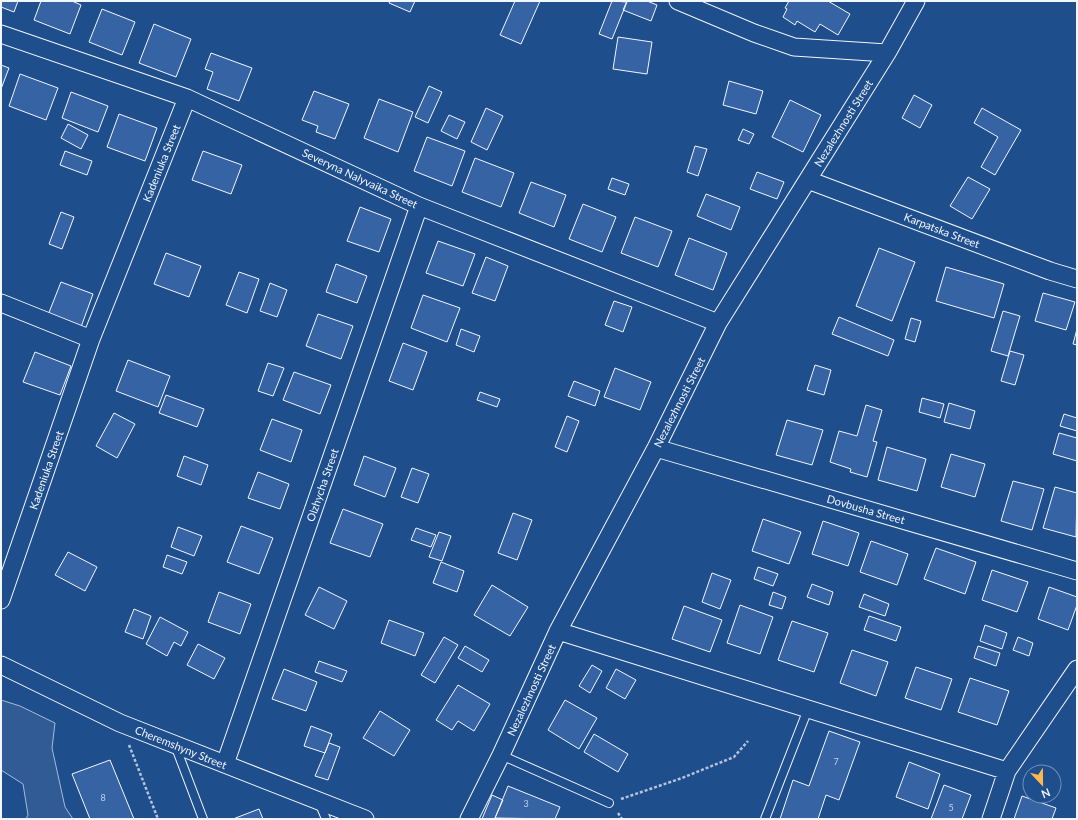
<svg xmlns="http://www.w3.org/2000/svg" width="1078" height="820" font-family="Lato,sans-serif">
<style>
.built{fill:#305b95;stroke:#a8bbd7}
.building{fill:#3563a3;stroke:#f2f6ff}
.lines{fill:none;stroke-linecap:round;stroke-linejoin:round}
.lane-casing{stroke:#f2f6ff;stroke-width:10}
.street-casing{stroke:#f2f6ff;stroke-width:19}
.path{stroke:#b3c4dc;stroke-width:2.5;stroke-dasharray:3 2;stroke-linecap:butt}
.lane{stroke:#1f4e8c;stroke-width:8}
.street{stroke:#1f4e8c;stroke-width:17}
.labels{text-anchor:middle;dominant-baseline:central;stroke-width:3;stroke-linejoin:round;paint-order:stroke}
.number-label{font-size:9px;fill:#c3d1e8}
.street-label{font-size:11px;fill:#f2f6ff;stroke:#1f4e8c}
</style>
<rect width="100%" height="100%" fill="#1f4e8c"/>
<path class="built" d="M1 700 20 706 55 723 52 748 65 807 73 819H26L28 815 23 784 1 770Z"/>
<path class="building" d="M1 1H18L14 12 1 7Z
M41 1H72L81 5 70 34 34 20Z
M390 1H415L410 12 389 3Z
M515 1H540L521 44 500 35Z
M612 1 627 2 612 39 599 34Z
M627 1H647L657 5 651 21 623 10Z
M789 1H828L850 14 838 35 820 24 815 32 797 21 795 25 783 17 787 9 785 8Z
M102 9 135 22 122 55 89 42Z
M154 24 191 39 176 77 139 63Z
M618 37 652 42 647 74 613 69Z
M211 53 252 68 239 101 207 89 213 72 205 69Z
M1 65 9 68 1 89Z
M20 74 58 88 46 120 9 106Z
M729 81 763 91 756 114 723 105Z
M429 86 442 92 428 123 415 117Z
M314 91 349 104 335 139 316 132 318 126 302 120Z
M71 92 108 106 98 132 62 118Z
M914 95 932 105 920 128 902 118Z
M379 99 413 112 398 152 364 138Z
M790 100 821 115 803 152 772 137Z
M486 108 503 116 487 150 471 142Z
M982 108 1021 130 995 175 981 167 998 137 974 123Z
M119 114 157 128 145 161 107 147Z
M449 115 465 122 457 139 441 131Z
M68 124 88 135 81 149 61 138Z
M743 129 754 134 749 144 738 140Z
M427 137 465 151 452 186 414 171Z
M695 146 707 149 698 176 687 172Z
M65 151 92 161 87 175 60 165Z
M203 151 242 165 231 194 192 180Z
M475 158 514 173 501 207 462 192Z
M757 172 784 182 777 199 750 189Z
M968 177 990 189 972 219 950 206Z
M612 178 629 184 625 195 608 189Z
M531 182 566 195 554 227 519 213Z
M706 194 740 207 731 230 697 216Z
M583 204 616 217 602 252 569 239Z
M360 207 391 219 379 252 347 241Z
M61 212 74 217 62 249 49 244Z
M635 217 672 231 658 267 621 253Z
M689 238 727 253 713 290 675 275Z
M438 241 475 254 463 286 426 273Z
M879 248 915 262 892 321 856 306Z
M166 253 201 266 189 297 154 284Z
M486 257 508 266 495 301 472 293Z
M336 264 367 276 357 303 326 292Z
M946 267 1004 284 994 318 936 301Z
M239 272 259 279 247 313 226 305Z
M61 282 93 294 81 327 48 315Z
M270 283 287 290 277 317 260 311Z
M1043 293 1075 302 1066 330 1035 321Z
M423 295 460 308 447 342 411 328Z
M614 301 632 307 623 332 605 325Z
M1003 311 1020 316 1008 356 991 351Z
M318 314 353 326 341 359 306 346Z
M839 317 894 340 888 356 832 334Z
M911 318 921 321 915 342 905 339Z
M461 329 480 336 474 352 456 345Z
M1077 329V345L1073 344Z
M403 343 427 352 413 390 389 381Z
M1010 351 1024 355 1015 385 1001 381Z
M35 352 71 366 60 395 23 382Z
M128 360 170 376 158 407 116 391Z
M268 363 284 368 273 396 258 391Z
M815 365 831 370 824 395 807 390Z
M615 368 651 382 640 410 604 397Z
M294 372 331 385 320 414 283 400Z
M574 381 600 391 595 406 568 396Z
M480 392 500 399 497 407 477 400Z
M166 395 204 409 197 427 159 413Z
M922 398 944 404 940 418 919 412Z
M949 403 975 411 970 429 944 422Z
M866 405 882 410 873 441 877 442 867 477 850 472 851 469 830 462 839 431 857 436Z
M114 413 135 424 117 458 96 446Z
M1064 414 1077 418V431L1060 426Z
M567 416 579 421 567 452 555 447Z
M272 419 302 430 291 462 260 450Z
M787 420 823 430 812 465 776 455Z
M1059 433 1077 438V461L1053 454Z
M887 447 926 459 917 491 878 480Z
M951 454 985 464 975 497 941 487Z
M184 456 208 465 201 485 177 476Z
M364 456 396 468 385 497 354 485Z
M412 468 429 474 418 503 401 497Z
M258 472 289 484 280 509 248 498Z
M1013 481 1044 489 1032 530 1001 521Z
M1055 487 1077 493 1076 537 1043 528Z
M343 509 383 524 370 557 330 543Z
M513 513 532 520 517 560 498 553Z
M763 519 801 532 789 564 752 551Z
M823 521 859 533 848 566 812 554Z
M241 526 273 538 259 574 227 562Z
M178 527 202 536 194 556 171 547Z
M416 528 436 535 431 547 411 540Z
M439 532 451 536 442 561 429 557Z
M871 541 908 554 897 585 860 572Z
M936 548 976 562 965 594 924 579Z
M68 552 97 567 85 591 55 575Z
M167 555 187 562 182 574 163 567Z
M441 562 464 571 457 592 433 583Z
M758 567 778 574 773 586 754 579Z
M992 570 1028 582 1017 612 982 600Z
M712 573 731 580 720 609 702 602Z
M812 584 833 592 829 605 807 597Z
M492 585 528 607 510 636 474 615Z
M319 587 347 601 334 629 305 615Z
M1049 587 1077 597V605L1068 630 1038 619Z
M219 592 251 604 240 634 208 622Z
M773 592 786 597 782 609 769 605Z
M864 594 889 604 885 616 859 607Z
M740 605 773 617 760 654 727 643Z
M684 606 722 620 710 652 672 639Z
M134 609 151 616 143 639 125 632Z
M869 616 901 627 896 641 864 630Z
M160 617 188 632 181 646 174 642 167 656 146 644Z
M389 620 424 633 415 656 381 643Z
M792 621 828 633 814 672 778 660Z
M985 625 1007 633 1002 649 980 641Z
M444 637 458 645 435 683 421 675Z
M1018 637 1033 643 1029 656 1013 650Z
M198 644 225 658 214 679 187 665Z
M465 646 489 660 482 672 458 658Z
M978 646 1000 653 996 666 974 658Z
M852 650 888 662 876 696 840 683Z
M319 661 347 671 342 682 315 672Z
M592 665 602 671 590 693 579 686Z
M916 667 952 679 941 710 905 698Z
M284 669 317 682 306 711 272 699Z
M616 669 636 680 625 699 606 688Z
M970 678 1009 691 997 725 958 712Z
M458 685 490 704 474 731 458 721 452 730 436 720Z
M565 700 597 718 579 749 548 730Z
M380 711 410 730 394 756 363 738Z
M311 726 332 734 325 753 304 746Z
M829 731 860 742 839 800 826 795 818 819H780L793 780 809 786Z
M594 734 628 754 618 772 584 752Z
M329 743 340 747 328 780 315 776Z
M110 760 134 819H90L72 774Z
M909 762 940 774 928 809 896 797Z
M944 785 971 795 962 819H931Z
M508 786 560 807 555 819 495 818Z
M492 795 503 800 495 818 498 819H482Z
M1022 796 1056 808 1052 819H1014Z
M259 809 263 819H233Z"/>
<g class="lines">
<defs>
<path id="lane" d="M175 745 203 819
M501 755 609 803
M319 802 326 819
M765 819 808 709"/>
<path id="street" d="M678 1 754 33 794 47 887 53
M1 34 187 98 419 206 718 323
M808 180 1050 271 1077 279
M1 303 91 339
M656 448 1077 571
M1 600 91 339 187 98
M558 631 1007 771
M1 665 120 723 365 819
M225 764 419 206
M469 819 501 755 558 631 656 448 718 323 887 53 916 1
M991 819 1007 771 1077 669"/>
</defs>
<use href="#lane" class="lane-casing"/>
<use href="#street" class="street-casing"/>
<path class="path" d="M129 745 158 819
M621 799 682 778 734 757 748 741
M618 813 622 819"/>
<use href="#lane" class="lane"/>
<use href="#street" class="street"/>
</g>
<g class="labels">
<g class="number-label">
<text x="836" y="761">7</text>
<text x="103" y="797">8</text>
<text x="526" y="803">3</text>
<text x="951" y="807">5</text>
</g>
<g class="street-label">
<text transform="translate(843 123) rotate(-58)">Nezalezhnosti Street</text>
<text transform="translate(161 163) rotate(-68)">Kadeniuka Street</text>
<text transform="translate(360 178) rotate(25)">Severyna Nalyvaika Street</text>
<text transform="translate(942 230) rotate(21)">Karpatska Street</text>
<text transform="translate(679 402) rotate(-63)">Nezalezhnosti Street</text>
<text transform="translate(46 470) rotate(-71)">Kadeniuka Street</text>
<text transform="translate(322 485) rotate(-71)">Olzhycha Street</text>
<text transform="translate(866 509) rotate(16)">Dovbusha Street</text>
<text transform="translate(531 690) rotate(-65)">Nezalezhnosti Street</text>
<text transform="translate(181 747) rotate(22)">Cheremshyny Street</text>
</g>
</g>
<rect width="1078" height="820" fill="none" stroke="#f2f6ff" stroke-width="4"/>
<g transform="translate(1042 784) rotate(158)"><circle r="19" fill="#1f4e8c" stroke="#7391ba"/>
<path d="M0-3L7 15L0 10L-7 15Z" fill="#ffb74d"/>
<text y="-6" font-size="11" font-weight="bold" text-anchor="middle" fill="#f2f6ff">N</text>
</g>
</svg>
